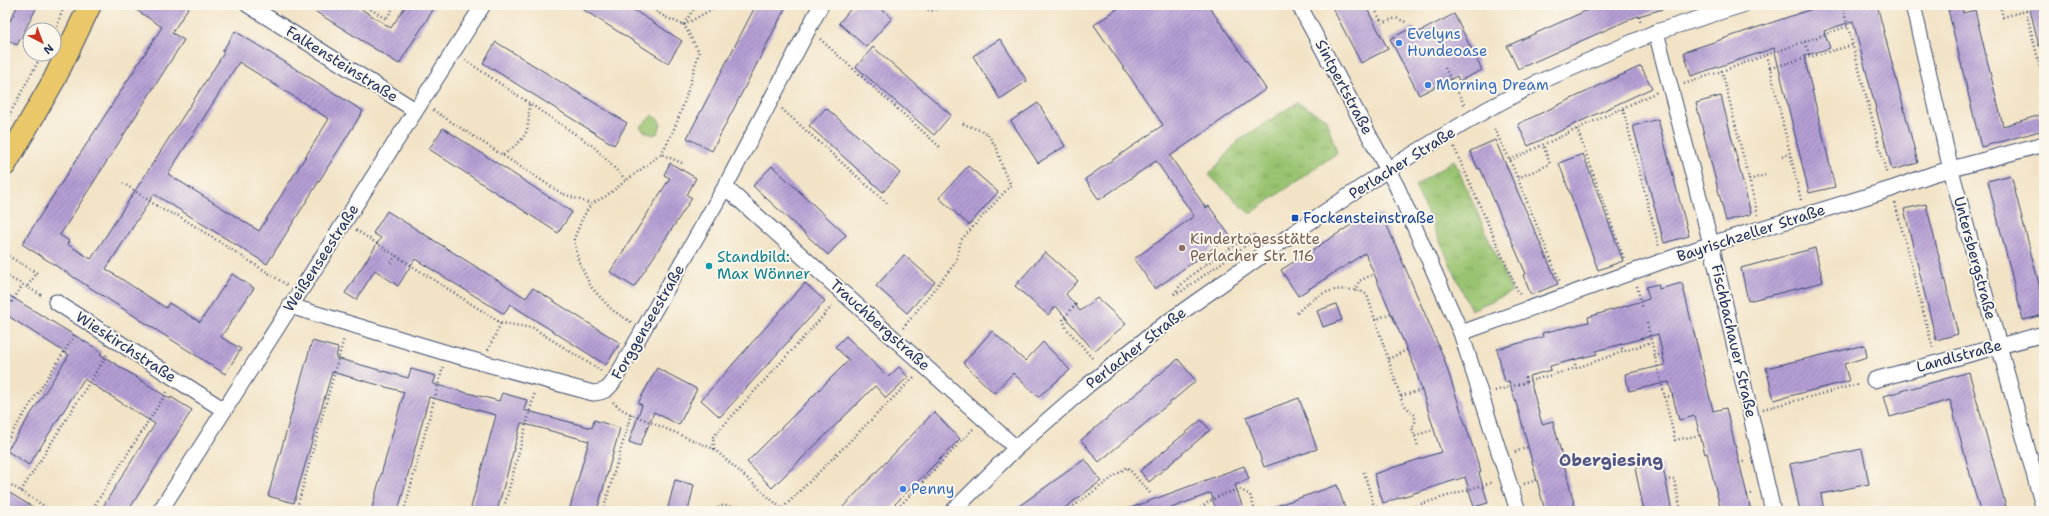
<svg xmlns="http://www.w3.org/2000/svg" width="2049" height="516" font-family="'Shantell Sans',sans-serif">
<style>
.grass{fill:url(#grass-tufts);stroke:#5a7967}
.park{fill:#99c370;stroke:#5a7967}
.building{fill:url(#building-hatch);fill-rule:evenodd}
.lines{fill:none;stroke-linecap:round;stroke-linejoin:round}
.minor-casing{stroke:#3b4a6e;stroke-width:17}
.primary-casing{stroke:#3b4a6e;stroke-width:24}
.path{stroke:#3b4a6e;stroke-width:2.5;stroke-dasharray:1 3;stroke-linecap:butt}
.minor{stroke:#fff;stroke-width:15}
.primary{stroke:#eac769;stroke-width:22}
.shop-dot{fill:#3f7fe0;stroke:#fbf7ec;stroke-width:1.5}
.transit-dot{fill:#1a4fb4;stroke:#fbf7ec;stroke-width:1.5}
.education-dot{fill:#8d6e63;stroke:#fbf7ec;stroke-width:1.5}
.culture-dot{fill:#0f9aa8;stroke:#fbf7ec;stroke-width:1.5}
.labels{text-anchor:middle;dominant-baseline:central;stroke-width:4;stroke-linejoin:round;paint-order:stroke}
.shop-label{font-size:15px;fill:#366cbe;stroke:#fbf7ec;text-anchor:start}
.street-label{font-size:15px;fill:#1b2f5e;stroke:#fbf7ec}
.transit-label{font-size:15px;fill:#164399;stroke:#fbf7ec;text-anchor:start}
.education-label{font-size:15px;fill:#785e54;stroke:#fbf7ec;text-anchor:start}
.culture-label{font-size:15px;fill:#0d838f;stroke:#fbf7ec;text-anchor:start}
.quarter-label{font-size:17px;font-weight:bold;fill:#515687;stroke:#fbf7ec}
</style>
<defs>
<pattern id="grass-tufts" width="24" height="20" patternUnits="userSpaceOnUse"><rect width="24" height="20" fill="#99c370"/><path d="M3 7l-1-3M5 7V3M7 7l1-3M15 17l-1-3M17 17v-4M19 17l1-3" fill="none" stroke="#7c9f5f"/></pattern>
<pattern id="building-hatch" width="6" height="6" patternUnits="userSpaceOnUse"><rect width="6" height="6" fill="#b49ed4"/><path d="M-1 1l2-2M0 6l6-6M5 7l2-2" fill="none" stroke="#9281af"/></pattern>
</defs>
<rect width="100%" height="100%" fill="#fbf7ec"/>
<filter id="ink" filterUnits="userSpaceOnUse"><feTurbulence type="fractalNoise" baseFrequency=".025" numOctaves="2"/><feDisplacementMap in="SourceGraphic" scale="8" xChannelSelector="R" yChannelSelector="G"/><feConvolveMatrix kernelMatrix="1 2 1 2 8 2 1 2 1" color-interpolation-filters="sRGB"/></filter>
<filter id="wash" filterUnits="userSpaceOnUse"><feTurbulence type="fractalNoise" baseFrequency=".012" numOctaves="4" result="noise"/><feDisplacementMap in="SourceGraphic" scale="16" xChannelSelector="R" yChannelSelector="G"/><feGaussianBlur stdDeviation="0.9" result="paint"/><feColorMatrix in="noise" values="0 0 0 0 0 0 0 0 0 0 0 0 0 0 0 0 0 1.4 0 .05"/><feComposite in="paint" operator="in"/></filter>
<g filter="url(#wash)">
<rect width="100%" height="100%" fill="#f2e3c6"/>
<path class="grass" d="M1297 102 1326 119 1337 153 1250 214 1209 175 1237 142Z
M1454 160 1512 292 1471 310 1415 186Z"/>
<path class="park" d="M652 115 657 118 661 124 658 133 653 135 644 131 640 127Z"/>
<g id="blocks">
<path class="building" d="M18 5H38L17 45 5 39V18L10 21Z
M129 5H190L172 33 184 40 60 235 69 241 67 244 91 259 224 53 222 52 235 31 363 111 267 264 154 194 106 269 166 308 169 303 200 322 232 274 254 288 221 337 241 349 225 374 22 244 162 27ZM239 62 329 119 259 231 168 174Z
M305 5H355L391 28 406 5H436L399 64Z
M576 5H626L682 41 668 63Z
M756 5H787L712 151 687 138Z
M854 5H877L892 18 866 47 839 23Z
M1123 5H1208L1266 89 1170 156 1206 208 1209 206 1230 236 1155 289 1134 259 1194 216 1156 161 1099 200 1085 179 1163 125 1094 25Z
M1331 5H1365L1388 49 1361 63Z
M1599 5H1662L1663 9 1635 17 1518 69 1507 46Z
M1824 5H1877L1918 163 1892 170 1853 21 1824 31 1830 48 1804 56 1835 187 1809 193 1774 48 1691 76 1684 52Z
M1947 5H1962L1963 13 1975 10 2003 126 2044 114V130L1981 147Z
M2029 5H2044V46H2039Z
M1454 14 1482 70 1459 81 1457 76 1419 95 1390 39 1413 27 1417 33Z
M1000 39 1027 81 1000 99 973 56Z
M496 42 627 123 614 145 483 63Z
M873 47 951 115 934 135 856 67Z
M1641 66 1652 88 1528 146 1518 124Z
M1721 96 1751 214 1726 221 1696 103Z
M1038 103 1065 146 1038 163 1011 121Z
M826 108 900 173 883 192 809 126Z
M1658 119 1689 236 1664 243 1633 126Z
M443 128 572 212 558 233 429 149Z
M1495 140 1558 284 1531 295 1523 275 1526 274 1480 168 1478 169 1470 151Z
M1583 154 1623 261 1598 270 1559 163Z
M670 163 696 178 687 195 692 198 634 287 610 272 670 178 664 175Z
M772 166 846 235 828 255 753 186Z
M968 166 998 192 969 225 939 198Z
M2011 175 2044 304V315L2023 320 1988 181Z
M1926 204 1958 334 1936 340 1904 209Z
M387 211 526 298 533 288 620 343 606 365 510 304 504 314 415 259 398 286 375 270 356 300 345 293 381 238 373 233Z
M1376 214H1382L1443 356 1481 472 1479 473 1488 503 1474 507 1465 477 1383 503 1374 474 1441 452 1415 368 1365 253 1298 296 1281 270 1351 225Z
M1815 248 1823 282 1748 301 1741 268Z
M1045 252 1078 281 1066 294 1080 311 1097 298 1126 324 1094 351 1056 306 1048 315 1015 286Z
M904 255 935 282 907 313 876 286Z
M805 283 825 301 720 417 701 400Z
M1682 283 1713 411 1726 408 1751 511H1721L1707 453 1705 454 1695 416 1679 420 1669 382 1629 391 1625 374 1665 365 1658 334 1596 351 1597 354 1550 366 1551 370 1529 376 1542 424 1553 421 1576 511H1545L1520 416 1509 381 1505 382 1497 349 1543 337 1542 333 1589 322 1588 317 1649 299 1646 287 1658 284 1659 289Z
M5 293 102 352 100 354 170 399 171 397 192 410 128 511H100L155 424 84 379 29 465 7 451 69 355 5 314Z
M1336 304 1342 320 1323 327 1317 311Z
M992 331 1025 361 1043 342 1070 370 1038 397 1013 373 994 393 963 363Z
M846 336 888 377 899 367 908 377 886 398 875 386 772 488 747 462 849 360 835 347Z
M312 341 338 348 336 358 408 378 411 369 436 376 433 384 499 401 502 393 527 400 524 410 592 428 594 420 620 428 597 511H569L589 441 521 423 497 511H470L496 415 429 397 398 511H371L404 392 332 372 294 503 268 496Z
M1865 345 1867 357 1844 364 1849 381 1774 400 1766 368Z
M1178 359 1196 381 1099 462 1081 440Z
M657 368 697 389 679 425 654 412 640 446 629 442 642 405 638 403Z
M1969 372 2007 511H1980L1950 400 1890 417 1884 396Z
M1299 398 1317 449 1264 467 1246 417Z
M934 412 960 439 888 511H839Z
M1201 420 1210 430 1149 482 1140 471Z
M1862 449 1869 484 1821 494 1824 511H1800L1790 464Z
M1085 459 1101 481 1067 506 1060 511H1012Z
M1662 463 1672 511H1644L1635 468Z
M1244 466 1249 479 1235 485 1244 511H1216L1211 493 1163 511H1125V510Z
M675 480 694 485 688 511H667Z
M1337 485 1346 511H1267V509Z
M5 490 39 511H5Z"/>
</g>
</g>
<g filter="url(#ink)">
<use href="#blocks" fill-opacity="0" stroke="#3b4a6e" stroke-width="1"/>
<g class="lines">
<defs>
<path id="minor" d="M248 5 415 110
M1299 5 1397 187 1461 333 1518 511
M1913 5 1951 170 2044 510
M1656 32 1711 244 1773 511
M725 187 1016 448
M56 302 224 410
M290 306 447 353 593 393C605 392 609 389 615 379L725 187 821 5
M1461 333 1711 244 1891 189 1933 174 2044 144
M1874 380 2044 334
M160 511 483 5
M953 511 1016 448 1088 385 1162 326 1295 232 1387 170 1486 110 1539 82 1656 32 1742 5"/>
<path id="primary" d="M5 165 54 80 90 5"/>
</defs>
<use href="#minor" class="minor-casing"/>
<use href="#primary" class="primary-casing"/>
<path class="path" d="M364 5 386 19 395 5
M646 5 665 17 684 25 696 5
M917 5 931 11 947 5
M1373 5 1382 23 1396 18 1408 23
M1842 5 1887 175
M2000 5 2003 17 2026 11 2044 83
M1639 16 1641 23
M57 27 64 5
M820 39 940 147
M1805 42 1810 57
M1767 55 1848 26
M465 60 593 146 626 180
M1445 68 1465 106
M1770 68 1853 45
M1684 84 1722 71
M782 109 889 205
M1623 109 1659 247
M433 110 561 193 591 204
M5 123 42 54
M1494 129 1510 160 1560 282
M1577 129 1624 259
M1454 147 1520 296
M661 154C680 123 689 87 699 52L684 25 712 9 741 5
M503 155C527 137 529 135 529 104
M1782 156 1790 154
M1510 160 1657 92
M1518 178 1550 164 1543 145
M1749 180 1765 175
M123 183 163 210 179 216 287 285
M1895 203 1933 349
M1758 215 1722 71 1767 55 1801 200
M356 230 501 323 533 328 603 372
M5 254 37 273 26 288
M391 263 396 256
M5 275 43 296
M1637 286 1642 307
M1355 291 1359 281 1374 274
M1174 294C1186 274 1228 250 1249 236L1255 235
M1174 294 1182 291 1252 241 1255 235
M1076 304 1063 319 1066 328 1092 358
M5 312 22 286
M1297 313C1314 296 1328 287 1352 290 1359 291 1362 291 1367 295L1403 404 1415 415V422L1412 428 1418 446
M1375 320 1391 313
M631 322 612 310 591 287 578 260 574 239 582 219 591 204 606 196 661 154 682 163
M1647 323 1675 440 1700 435
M903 328 956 262 961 240 1011 185 1003 170 997 149 987 133 961 123
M1621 344 1623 352
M488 350 501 323
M1654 356 1663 354
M1388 359 1407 350
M1574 360 1576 368
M1525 377 1526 383
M1495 391 1576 368 1651 342
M1401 396 1422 390
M1664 397 1673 396
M613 402 621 409 631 414 714 449 782 509 915 376
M1763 409 1859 384
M1415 436 1434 429
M5 444 76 333
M714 449 713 437 834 304
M1515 452 1528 447
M1739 463 1746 461
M1364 472 1373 503 1382 511
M1665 480 1674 479 1681 511
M5 481 52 511
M1524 484 1537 480
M21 491 108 353
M1747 495 1754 493
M297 509 303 511
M2021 510 2022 511
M91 511 167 392
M296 511 344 338
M404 511 443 367
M503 511 535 392
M603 511 631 414
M716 511 720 506 751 507 755 511
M895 511 973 429
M1067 511 1127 467 1150 493
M1198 511C1209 499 1224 494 1239 489L1250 495 1255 511
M1398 511 1493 482"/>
<use href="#minor" class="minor"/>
<use href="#primary" class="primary"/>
</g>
</g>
<g class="shop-dot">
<circle cx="1399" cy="43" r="4"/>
<circle cx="1428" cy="85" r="4"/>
<circle cx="903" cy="489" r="4"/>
</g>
<rect class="transit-dot" x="1291" y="214" width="8" height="8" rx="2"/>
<circle class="education-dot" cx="1182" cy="248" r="4"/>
<circle class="culture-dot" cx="709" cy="266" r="4"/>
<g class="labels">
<g class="shop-label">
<text x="1407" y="34">Evelyns<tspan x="1407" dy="17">Hundeoase</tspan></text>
<text x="1436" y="85">Morning Dream</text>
<text x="911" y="489">Penny</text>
</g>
<g class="street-label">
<text transform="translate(342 64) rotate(32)">Falkensteinstraße</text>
<text transform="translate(1344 87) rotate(62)">Sintpertstraße</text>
<text transform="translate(1402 163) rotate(-32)">Perlacher Straße</text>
<text transform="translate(1751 233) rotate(-18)">Bayrischzeller Straße</text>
<text transform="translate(321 258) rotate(-57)">Weißenseestraße</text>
<text transform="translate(1975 258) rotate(75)">Untersbergstraße</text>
<text transform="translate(648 322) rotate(-60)">Forggenseestraße</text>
<text transform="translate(880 325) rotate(42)">Trauchbergstraße</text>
<text transform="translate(1734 341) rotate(77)">Fischbachauer Straße</text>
<text transform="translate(126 347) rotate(33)">Wieskirchstraße</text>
<text transform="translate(1136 348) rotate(-38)">Perlacher Straße</text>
<text transform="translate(1959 356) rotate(-15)">Landlstraße</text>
</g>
<g class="transit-label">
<text x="1303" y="218">Fockensteinstraße</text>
</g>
<g class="education-label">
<text x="1190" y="239">Kindertagesstätte<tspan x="1190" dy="17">Perlacher Str. 116</tspan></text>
</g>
<g class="culture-label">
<text x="717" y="257">Standbild:<tspan x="717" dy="17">Max Wönner</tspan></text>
</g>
<g class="quarter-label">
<text x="1611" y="460">Obergiesing</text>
</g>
</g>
<rect width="2049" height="516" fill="none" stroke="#fbf7ec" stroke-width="20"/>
<g transform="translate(42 42) rotate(138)"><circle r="19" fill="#fbf7ec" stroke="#a1a7b3"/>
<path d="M0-3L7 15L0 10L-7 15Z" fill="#c8321e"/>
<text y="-6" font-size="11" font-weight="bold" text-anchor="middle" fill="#1b2f5e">N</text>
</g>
</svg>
